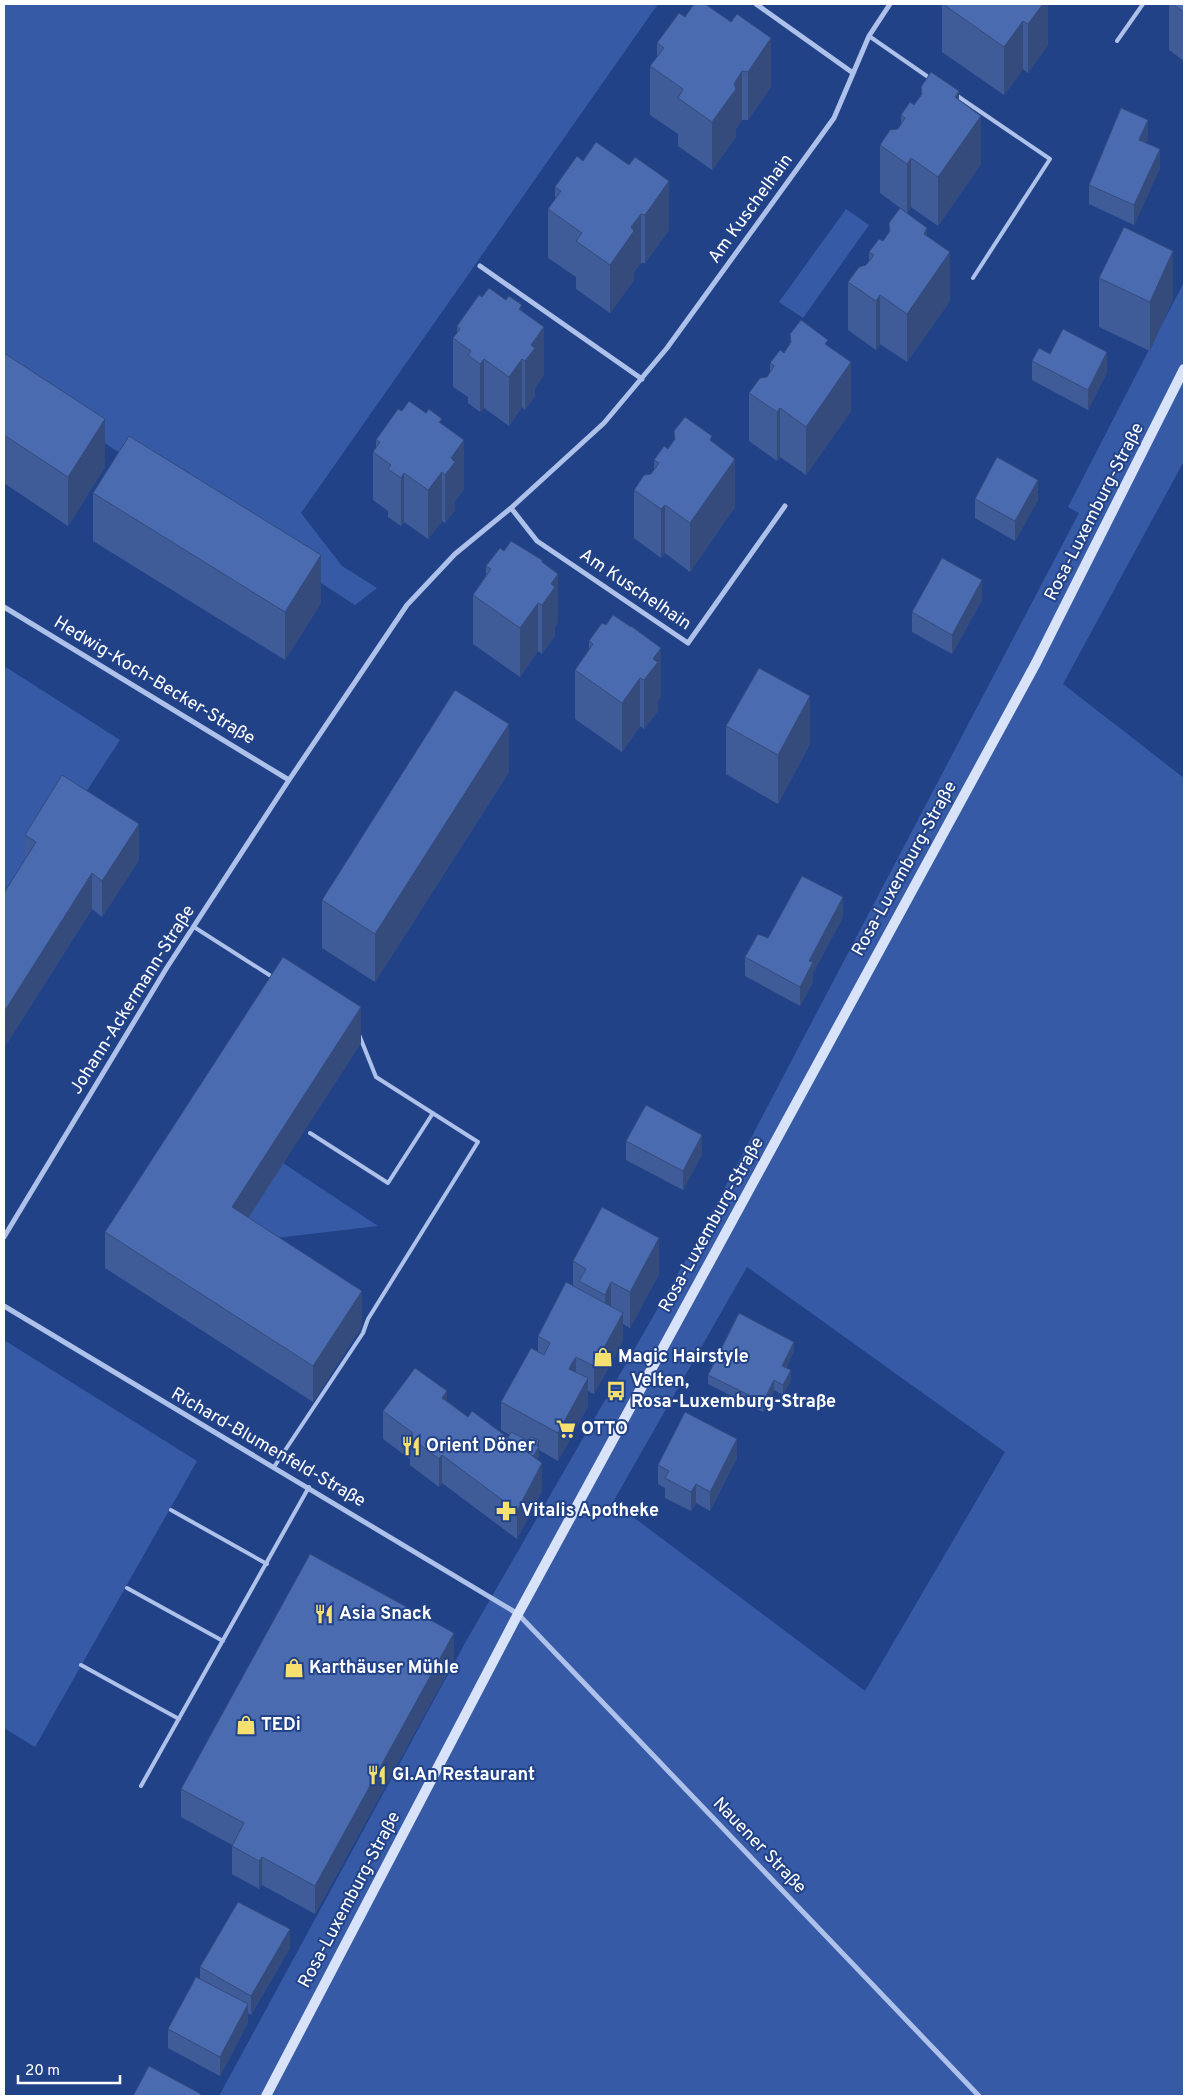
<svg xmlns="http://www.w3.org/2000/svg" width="1188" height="2100" font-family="Overpass,sans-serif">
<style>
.green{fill:#365aa6;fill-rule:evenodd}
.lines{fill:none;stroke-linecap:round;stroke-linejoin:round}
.service{stroke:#adc1ea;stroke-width:4}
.minor{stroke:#adc1ea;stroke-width:5}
.secondary{stroke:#d8e2f8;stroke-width:10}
.wall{fill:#405c98}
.shaded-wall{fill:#344b7c}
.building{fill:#4b6bb1;stroke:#344b7c}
.labels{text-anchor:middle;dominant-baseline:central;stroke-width:4;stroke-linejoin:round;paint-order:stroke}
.street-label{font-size:18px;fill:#fff;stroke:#224288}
.poi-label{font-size:18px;font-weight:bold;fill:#fff;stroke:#224288;text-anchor:start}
</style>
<rect width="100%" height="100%" fill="#224288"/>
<path class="green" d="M4 4H658L301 513 342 566 377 588 355 605 4 378Z
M846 209 869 225 803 318 779 302Z
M1184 282V461L1063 684 1184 778V2096H219L465 1643 699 1237 1079 513 1068 507ZM747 1267 1005 1452 865 1691 613 1502Z
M4 666 120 740 4 917Z
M283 1163 378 1226 232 1243Z
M4 1340 197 1461 35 1747 4 1728Z"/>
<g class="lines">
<path class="service" d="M869 36 931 79
M1117 41 1143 4
M956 95 1050 159 973 278
M194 927 274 978
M310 1133 388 1183 433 1113
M274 1467 363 1333 368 1319 478 1142 376 1077 358 1032
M171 1510 267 1564
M127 1588 223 1641
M81 1665 179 1719
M141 1786 309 1487"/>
<path class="minor" d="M756 4 853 73
M480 266 642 379
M511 508 537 541 688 643 785 506
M4 607 289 780
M4 1237 166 969 289 780 407 605 455 554 511 508 604 423 667 348 834 118 869 36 890 4
M4 1306 518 1614 979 2096"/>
<path class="secondary" d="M266 2096 518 1614 1036 663 1184 369"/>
</g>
<path class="wall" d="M942 4H1048V45L1028 73 1023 69 1004 95 942 52Z
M1169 4H1184V61L1169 50Z
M679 13 771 87 748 120H742L736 129V137L712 170 678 146V134L650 115V66L657 57V43Z
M921 87 959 100 981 164 938 226 911 207 907 213 880 193V145L898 129 901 124V115L914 105 921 96Z
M1148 139 1146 143 1160 168 1134 225 1089 204V185Z
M577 156 669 230 645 263H641L634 272V280L610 313 576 289V277L548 258V209L555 200V187Z
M889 223 927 237 950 301 907 362 880 344 876 350 848 330V282L866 265 869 261V252L883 241 889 232Z
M1099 278 1173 299 1150 351 1099 327Z
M482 297 522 311 544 375 535 388V396L525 410 522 407 509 426 484 408 480 412 468 403V397L453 387V338L457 334V326Z
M790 334 828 346 851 411 806 475 780 457 777 461 749 441V393L767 377 770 372V363L784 353 790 344Z
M4 353 105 467 68 526 4 483Z
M1050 354 1107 372 1088 410 1032 380V361Z
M402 411 442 424 464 489 455 501V510L445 523 442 521 428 539 404 522 401 526 388 517V511L373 500V452L376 447V440Z
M674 431 712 442 735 507 690 572 665 553 661 558 634 538V490L651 474 654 470V460L668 449 674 440Z
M93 493 321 603 285 660 93 541Z
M975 499 1038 500 1015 541 975 518Z
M504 551 542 562 558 622 555 627V636L542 654 538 651 520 677 473 644V595L486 575V566Z
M982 600 952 654 912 632V612Z
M602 623 661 697 658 701V711L644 729 640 726 622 752 575 719V670L589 651V641Z
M726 726 810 744 778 804 726 774Z
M509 772 375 982 322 948V900Z
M25 835 139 860 102 917 92 909 4 1048V893L25 860Z
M843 917 813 973V982L800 1006 745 976V957L768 938Z
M361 1043 248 1217 362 1326 313 1402 105 1268V1232Z
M626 1141 702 1154 683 1190 626 1160Z
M573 1261 659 1274 630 1328 623 1324V1341L594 1394 588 1391V1406L558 1461 539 1450V1457L537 1459 542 1491 517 1539 442 1483 439 1487 410 1465V1459L383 1439V1411L447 1401 468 1417 508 1438 510 1435 501 1430V1402L538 1351V1336L573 1286Z
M794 1351 786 1368 791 1380 783 1395 774 1390 763 1412 708 1384V1375Z
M737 1458 710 1511 696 1503 691 1511 665 1498V1488L658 1484V1465Z
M454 1661 315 1914 262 1885 259 1889 232 1874V1845L181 1817V1789Z
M290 1948 251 2015 248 2013V2023L220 2076 168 2048V2029L200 1979V1967Z"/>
<path class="shaded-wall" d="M1043 4H1048V45L1028 73V24Z
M1023 21V69L1004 95V47Z
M771 38V87L748 120V72Z
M742 71V120L736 129V137L712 170V122L734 84Z
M959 91V140L955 97Z
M981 116V164L938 226V177Z
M1148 120V139L1139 159V140Z
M1160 149V168L1134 225V205Z
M911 158V207L907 213V164Z
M669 181V230L645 263V215Z
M641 214V263L634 272V280L610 313V265L631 227Z
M927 228V277L924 234Z
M1173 251V299L1150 351V302Z
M950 252V301L907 362V314Z
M880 295V344L876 350V301Z
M544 327V375L535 388V396L525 410V361L531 345Z
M1107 352V372L1088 410V390Z
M484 359V408L480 412V364Z
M522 359V407L509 426V377Z
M851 362V411L806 475V427Z
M780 408V457L777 461V412Z
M105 419V467L68 526V477Z
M464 440V489L455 501V510L445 523V475L451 458Z
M735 459V507L690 572V523Z
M442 472V521L428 539V490Z
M404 473V522L401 526V478Z
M1038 480V500L1015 541V521Z
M665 505V553L661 558V509Z
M321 555V603L285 660V612Z
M542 560V605L551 584 558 574V622L555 627V636L542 654Z
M982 580V600L952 654V635Z
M538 603V651L520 677V628Z
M661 648V697L658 701V711L644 729V680L653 659Z
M640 678V726L622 752V703Z
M810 696V744L778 804V755Z
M509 724V772L375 982V934Z
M139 824V860L102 917V881Z
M92 873V909L4 1048V1012Z
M843 897V917L813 973V982L800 1006V987L809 961Z
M361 1007V1043L232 1243V1207Z
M702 1135V1154L683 1190V1171Z
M659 1238V1274L630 1328V1292Z
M611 1282V1318L605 1331V1295Z
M362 1291V1326L313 1402V1366Z
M623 1313V1341L594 1394V1366Z
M794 1342V1351L782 1376V1366Z
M576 1357V1385L569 1369Z
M791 1370V1380L783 1395V1385Z
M588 1378V1406L558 1461V1433Z
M774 1380V1390L763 1412V1402Z
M447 1391V1419L442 1398Z
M737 1439V1458L710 1511V1492Z
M539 1440V1457L529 1474 537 1446Z
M442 1455V1483L439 1487V1459Z
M542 1463V1491L517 1539V1511Z
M696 1484V1503L691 1511V1492Z
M454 1633V1661L315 1914V1886Z
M262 1857V1885L259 1889V1861Z
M290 1929V1948L251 2015V1996Z
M248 2004V2023L220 2076V2057Z"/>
<path class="building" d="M694 4H705L731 22 737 14 771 38 748 72 742 71 734 84 736 89 712 122 678 98 683 89 650 66 664 48 657 43 679 13 685 17Z
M943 4H1043L1028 24 1023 21 1004 47Z
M1172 4H1184V12Z
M931 72 959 91 955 97 981 116 938 177 911 158 907 164 880 145 890 130 898 129 905 118 901 115 910 102 914 105 922 94 921 87Z
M1121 108 1148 120 1139 140 1160 149 1134 205 1089 185Z
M596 142 629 165 635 157 669 181 645 215 641 214 631 227 634 231 610 265 576 241 582 233 548 209 561 191 555 187 577 156 583 161Z
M900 208 927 228 924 234 950 252 907 314 880 295 876 301 848 282 859 267 866 265 874 255 869 252 879 239 883 241 890 231 889 223Z
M1124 227 1173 251 1150 302 1099 278Z
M489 288 506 300 509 296 522 305 519 309 544 327 531 345 535 348 525 361 522 359 509 377 484 359 480 364 468 355 471 351 453 338 460 329 457 326 479 295 482 297Z
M801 320 828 340 825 344 851 362 806 427 780 408 777 412 749 393 760 378 767 377 774 366 770 363 780 350 784 353 791 342 790 334Z
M1063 329 1107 352 1088 390 1032 361 1039 348 1050 354Z
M4 353 105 419 68 477 4 435Z
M409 401 426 413 429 409 442 419 439 422 464 440 451 458 455 462 445 475 442 472 428 490 404 473 401 478 388 469 391 465 373 452 380 442 376 440 398 409 402 411Z
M685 417 712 436 710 440 735 459 690 523 665 505 661 509 634 490 644 475 651 474 659 463 654 460 664 446 668 449 675 439 674 431Z
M129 436 321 555 285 612 93 493Z
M997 457 1038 480 1015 521 975 499Z
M511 541 542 560V562L558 574 551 584 555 587 542 605 538 603 520 628 473 595 491 569 486 566 500 548 504 551Z
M942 558 982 580 952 635 912 612Z
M613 615 631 627V626L661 648 653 659 658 662 644 680 640 678 622 703 575 670 593 644 589 641 602 623 606 625Z
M759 668 810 696 778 755 726 726Z
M455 690 509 724 375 934 322 900Z
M62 775 139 824 102 881 92 873 4 1012V893L36 842 25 835Z
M802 876 843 897 809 961 813 962 800 987 745 957 758 934 768 938Z
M283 957 361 1007 232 1207 362 1291 313 1366 105 1232Z
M646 1105 702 1135 683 1171 626 1141Z
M602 1207 659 1238 630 1292 611 1282 605 1295 579 1281 586 1269 573 1261Z
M566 1282 623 1313 594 1366 576 1357 572 1363 569 1369 588 1378 558 1433 501 1402 531 1348 544 1355 550 1343 538 1336Z
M739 1313 794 1342 782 1366 791 1370 783 1385 774 1380 763 1402 708 1375Z
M415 1368 447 1391 442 1398 468 1417 472 1411 542 1463 517 1511 442 1455 439 1459 410 1437 413 1433 383 1411Z
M685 1412 737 1439 710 1492 696 1484 691 1492 665 1478 669 1471 658 1465Z
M511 1432 529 1441 531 1437 539 1440 537 1446 539 1447 533 1456 508 1438Z
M310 1554 454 1633 315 1886 262 1857 259 1861 232 1846 244 1823 181 1789Z
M238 1902 290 1929 251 1996 200 1967Z
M196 1977 248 2004 220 2057 168 2029Z
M149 2066 201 2094 200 2096H133Z"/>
<defs>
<symbol id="shop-bare" viewBox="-9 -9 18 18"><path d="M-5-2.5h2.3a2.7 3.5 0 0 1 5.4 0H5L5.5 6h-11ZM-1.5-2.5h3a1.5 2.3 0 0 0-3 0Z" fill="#f6e06f" stroke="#224288" stroke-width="2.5" paint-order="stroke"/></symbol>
<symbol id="bus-bare" viewBox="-9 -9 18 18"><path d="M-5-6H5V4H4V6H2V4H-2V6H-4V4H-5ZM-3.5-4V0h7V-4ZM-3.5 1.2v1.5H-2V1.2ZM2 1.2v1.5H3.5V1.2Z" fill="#f6e06f" stroke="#224288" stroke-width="2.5" paint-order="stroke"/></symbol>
<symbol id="supermarket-bare" viewBox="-9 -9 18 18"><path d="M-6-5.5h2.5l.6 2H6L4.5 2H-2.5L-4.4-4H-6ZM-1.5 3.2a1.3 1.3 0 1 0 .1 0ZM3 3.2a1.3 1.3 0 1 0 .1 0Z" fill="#f6e06f" stroke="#224288" stroke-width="2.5" paint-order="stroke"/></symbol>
<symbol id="restaurant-bare" viewBox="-9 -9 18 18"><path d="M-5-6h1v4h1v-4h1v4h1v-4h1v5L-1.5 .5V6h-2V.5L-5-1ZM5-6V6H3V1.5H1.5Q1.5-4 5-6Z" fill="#f6e06f" stroke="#224288" stroke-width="2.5" paint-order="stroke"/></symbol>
<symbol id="pharmacy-bare" viewBox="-9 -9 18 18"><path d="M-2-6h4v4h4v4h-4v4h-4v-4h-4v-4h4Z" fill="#f6e06f" stroke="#224288" stroke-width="2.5" paint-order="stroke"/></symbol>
</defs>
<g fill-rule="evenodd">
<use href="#shop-bare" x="589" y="1343" width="28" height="28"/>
<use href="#bus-bare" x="602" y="1377" width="28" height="28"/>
<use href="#supermarket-bare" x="552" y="1415" width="28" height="28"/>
<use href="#restaurant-bare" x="397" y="1432" width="28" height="28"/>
<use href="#pharmacy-bare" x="492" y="1497" width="28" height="28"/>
<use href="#restaurant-bare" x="310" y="1600" width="28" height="28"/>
<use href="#shop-bare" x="280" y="1654" width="28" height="28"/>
<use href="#shop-bare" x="232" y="1711" width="28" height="28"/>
<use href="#restaurant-bare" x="363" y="1761" width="28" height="28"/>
</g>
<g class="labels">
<g class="street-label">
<text transform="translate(751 209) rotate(-54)">Am Kuschelhain</text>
<text transform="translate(1095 512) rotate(-63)">Rosa-Luxemburg-Straße</text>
<text transform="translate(635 590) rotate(34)">Am Kuschelhain</text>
<text transform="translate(154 681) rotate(31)">Hedwig-Koch-Becker-Straße</text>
<text transform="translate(905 869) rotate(-61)">Rosa-Luxemburg-Straße</text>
<text transform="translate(133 1000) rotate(-58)">Johann-Ackermann-Straße</text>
<text transform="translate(712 1225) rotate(-61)">Rosa-Luxemburg-Straße</text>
<text transform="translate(268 1448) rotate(30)">Richard-Blumenfeld-Straße</text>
<text transform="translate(759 1846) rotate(46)">Nauener Straße</text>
<text transform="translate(350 1900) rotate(-62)">Rosa-Luxemburg-Straße</text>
</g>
<g class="poi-label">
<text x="618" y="1357">Magic Hairstyle</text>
<text x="631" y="1381">Velten,<tspan x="631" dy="21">Rosa-Luxemburg-Straße</tspan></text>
<text x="581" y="1429">OTTO</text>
<text x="426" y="1446">Orient Döner</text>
<text x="521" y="1511">Vitalis Apotheke</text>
<text x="339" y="1614">Asia Snack</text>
<text x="309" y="1668">Karthäuser Mühle</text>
<text x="261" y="1725">TEDi</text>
<text x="392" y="1775">GI.An Restaurant</text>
</g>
</g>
<rect width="1188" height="2100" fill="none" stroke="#ffffff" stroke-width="10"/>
<path d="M18 2075v8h102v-8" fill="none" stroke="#ffffff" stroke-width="2.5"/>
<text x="25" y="2075" font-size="15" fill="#ffffff" stroke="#224288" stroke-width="4" paint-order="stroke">20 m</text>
</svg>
